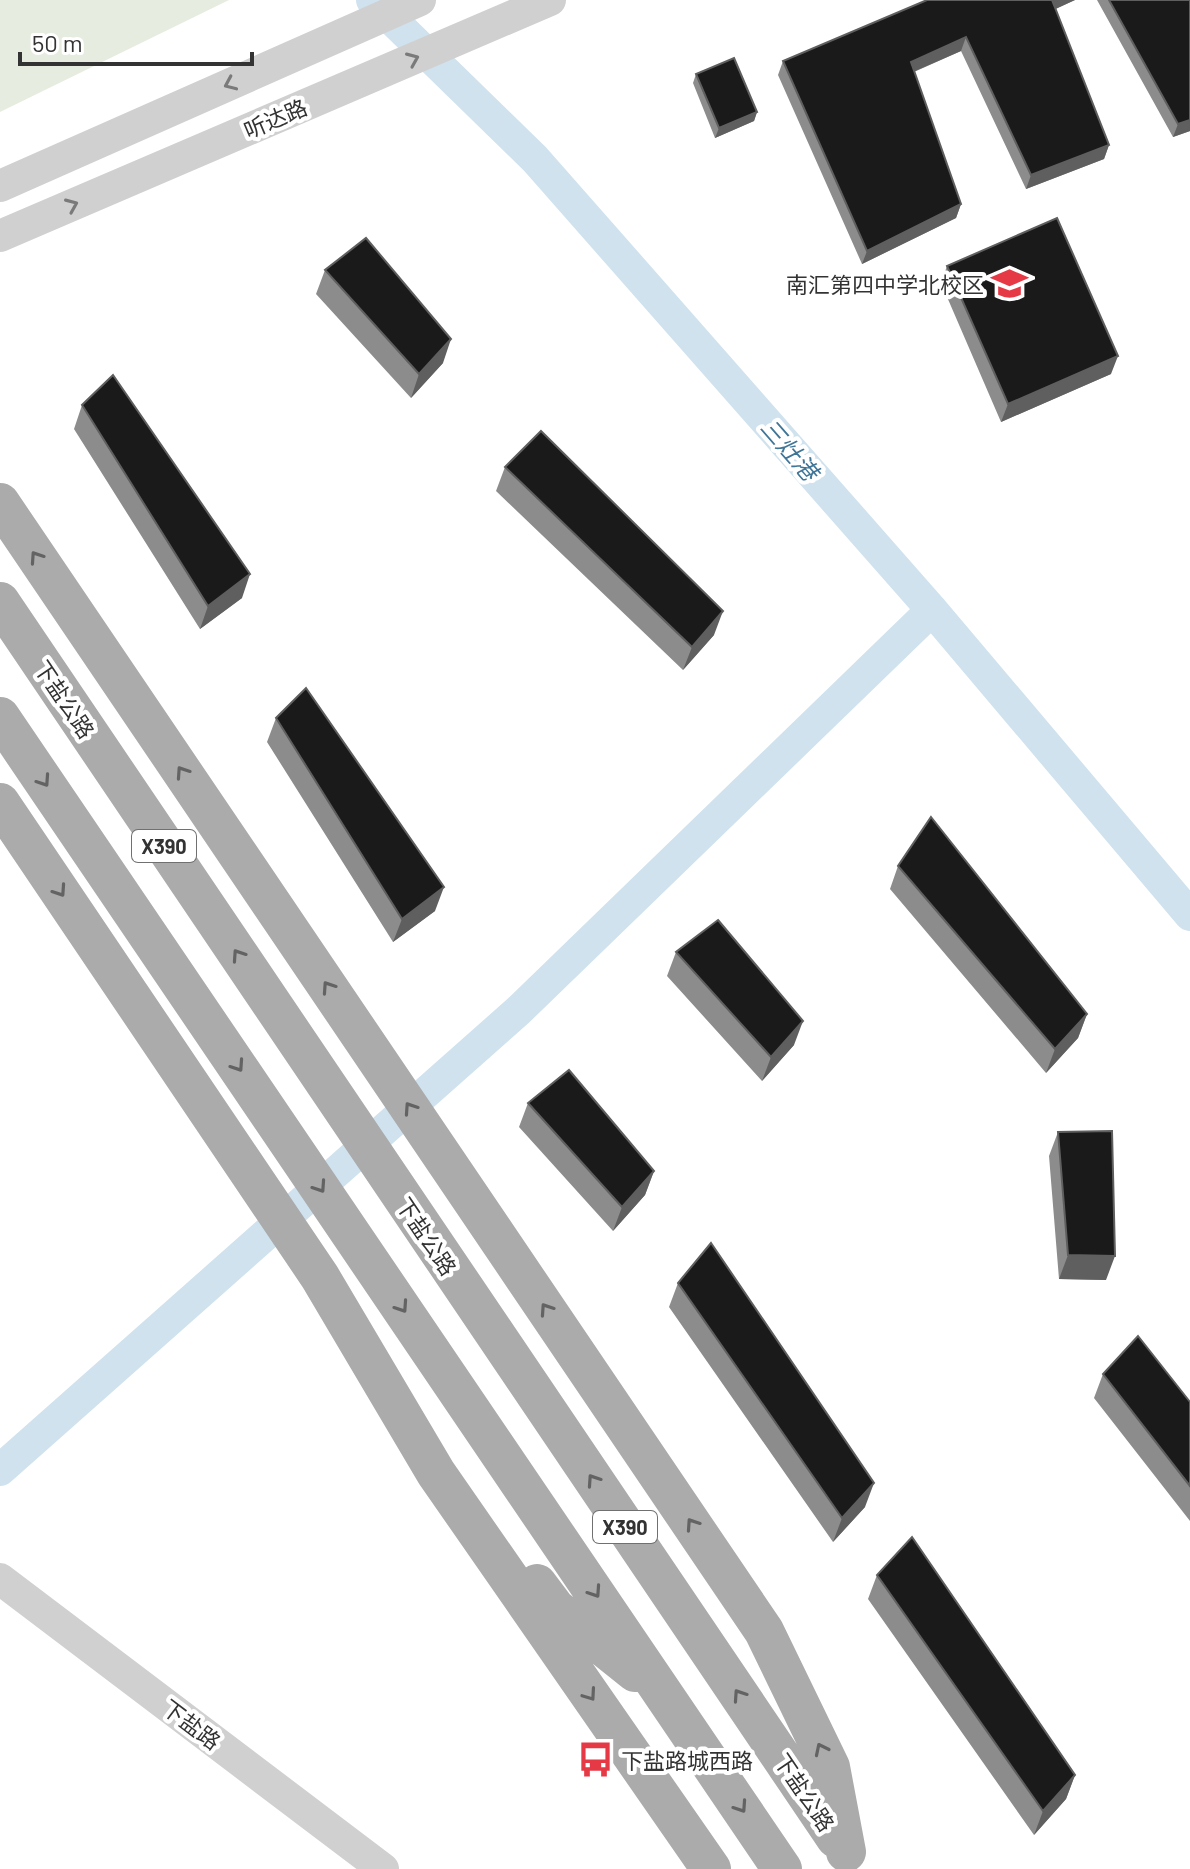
<svg xmlns="http://www.w3.org/2000/svg" width="1190" height="1869" font-family="Barlow,'Noto Sans SC',sans-serif">
<style>
.green{fill:#e6ecdf}
.lines{fill:none;stroke-linecap:round;stroke-linejoin:round}
.canal{stroke:#cfe2ee;stroke-width:32}
.minor{stroke:#d0d0d0;stroke-width:32}
.major{stroke:#ababab;stroke-width:40}
.wall{fill:#8c8c8c}
.shaded-wall{fill:#5f5f5f}
.building{fill:#1a1a1a;stroke:#5f5f5f;stroke-width:2}
.oneway{stroke:#7a7a7a}
.oneway2{stroke:#636363}
.labels{text-anchor:middle;dominant-baseline:central;stroke-width:8;stroke-linejoin:round;paint-order:stroke}
.shield{fill:#fff;stroke:#707070;stroke-width:2}
.shield-label{font-size:20px;font-weight:bold;fill:#333}
.street-label{font-size:22px;fill:#333;stroke:#fff}
.poi-label{font-size:22px;fill:#333;stroke:#fff;text-anchor:end}
.water-label{font-size:24px;font-style:italic;fill:#3f7597;stroke:#fff}
</style>
<rect width="100%" height="100%" fill="#fff"/>
<path class="green" d="M0 0H229L0 112Z"/>
<g class="lines">
<path class="canal" d="M372 0 535 159 932 610 1190 915
M0 1470 518 1011 932 610"/>
<path class="minor" d="M0 186 420 0
M0 236 550 0
M0 1579 383 1869"/>
<path class="major" d="M0 503 764 1631 830 1767 846 1852
M0 602 836 1838
M0 717 782 1869
M0 803 320 1277 436 1473 711 1869
M537 1584 555 1608 635 1672"/>
</g>
<path class="wall" d="M927 0H1075L1055 9 1109 145 1104 159 1026 189 961 51 914 72 961 204 956 218 862 264 778 75 783 61Z
M1097 0H1190V131L1173 137Z
M696 74 757 112 754 121 715 138 693 83Z
M947 266 1111 374 1001 422 941 283Z
M325 270 443 363 411 398 316 294Z
M82 405 242 598 200 629 74 429Z
M505 467 714 635 683 670 496 491Z
M276 718 435 911 393 942 267 742Z
M898 866 1087 1014 1078 1038 1046 1073 890 889Z
M676 952 794 1045 762 1081 667 976Z
M528 1103 654 1171 645 1195 613 1231 519 1127Z
M1058 1132 1106 1280 1059 1279 1049 1156Z
M678 1283 865 1507 833 1542 669 1307Z
M1103 1374 1190 1402V1521L1094 1398Z
M877 1575 1075 1775 1066 1799 1034 1835 868 1599Z"/>
<path class="shaded-wall" d="M1051 0H1075L1047 13Z
M966 37 961 51 906 75 911 62Z
M757 112 754 121 715 138 719 128Z
M1190 120V131L1173 137 1178 124Z
M1109 145 1104 159 1026 189 1031 175Z
M961 204 956 218 862 264 867 251Z
M451 339 443 363 411 398 419 374Z
M1118 356 1111 374 1001 422 1008 404Z
M250 574 242 598 200 629 208 606Z
M723 611 714 635 683 670 692 647Z
M444 887 435 911 393 942 402 919Z
M1087 1014 1078 1038 1046 1073 1055 1049Z
M803 1021 794 1045 762 1081 771 1057Z
M654 1171 645 1195 613 1231 622 1207Z
M1068 1255 1115 1256 1106 1280 1059 1279Z
M874 1483 865 1507 833 1542 842 1518Z
M1075 1775 1066 1799 1034 1835 1043 1811Z"/>
<path class="building" d="M927 0H1052L1109 145 1031 175 966 37 911 62 961 204 867 251 783 61Z
M1109 0H1190V120L1178 124Z
M734 58 757 112 719 128 696 74Z
M1057 218 1118 356 1008 404 947 266Z
M366 238 451 339 419 374 325 270Z
M113 375 250 574 208 606 82 405Z
M541 431 723 611 692 647 505 467Z
M306 688 444 887 402 919 276 718Z
M931 817 1087 1014 1055 1049 898 866Z
M718 920 803 1021 771 1057 676 952Z
M569 1070 654 1171 622 1207 528 1103Z
M1112 1131 1115 1256 1068 1255 1058 1132Z
M711 1243 874 1483 842 1518 678 1283Z
M1138 1336 1190 1402V1486L1103 1374Z
M912 1537 1075 1775 1043 1811 877 1575Z"/>
<defs><path id="oneway-chevron" d="M-2-3.5L2.5 0L-2 3.5" fill="none" stroke-width="1.6" stroke-linecap="round" stroke-linejoin="round" transform="scale(2)"/></defs>
<g class="oneway">
<use href="#oneway-chevron" transform="translate(413 59) rotate(-23)"/>
<use href="#oneway-chevron" transform="translate(230 84) rotate(156)"/>
<use href="#oneway-chevron" transform="translate(72 205) rotate(-23)"/>
</g>
<g class="oneway2">
<use href="#oneway-chevron" transform="translate(36 557) rotate(-124)"/>
<use href="#oneway-chevron" transform="translate(182 772) rotate(-124)"/>
<use href="#oneway-chevron" transform="translate(44 781) rotate(56)"/>
<use href="#oneway-chevron" transform="translate(60 891) rotate(56)"/>
<use href="#oneway-chevron" transform="translate(238 955) rotate(-124)"/>
<use href="#oneway-chevron" transform="translate(328 987) rotate(-124)"/>
<use href="#oneway-chevron" transform="translate(238 1066) rotate(56)"/>
<use href="#oneway-chevron" transform="translate(410 1108) rotate(-124)"/>
<use href="#oneway-chevron" transform="translate(320 1187) rotate(56)"/>
<use href="#oneway-chevron" transform="translate(402 1307) rotate(56)"/>
<use href="#oneway-chevron" transform="translate(546 1309) rotate(-124)"/>
<use href="#oneway-chevron" transform="translate(593 1480) rotate(-124)"/>
<use href="#oneway-chevron" transform="translate(692 1524) rotate(-124)"/>
<use href="#oneway-chevron" transform="translate(595 1592) rotate(56)"/>
<use href="#oneway-chevron" transform="translate(590 1695) rotate(55)"/>
<use href="#oneway-chevron" transform="translate(739 1695) rotate(-124)"/>
<use href="#oneway-chevron" transform="translate(821 1749) rotate(-116)"/>
<use href="#oneway-chevron" transform="translate(741 1807) rotate(56)"/>
</g>
<defs>
<symbol id="school-bare" viewBox="-9 -9 18 18"><path d="M0-5L7-2L0 1L-7-2ZM-4 1L0 2.5L4 1V4Q0 6-4 4Z" fill="#e63946" stroke="#fff" stroke-width="2.5" paint-order="stroke"/></symbol>
<symbol id="bus-bare" viewBox="-9 -9 18 18"><path d="M-5-6H5V4H4V6H2V4H-2V6H-4V4H-5ZM-3.5-4V0h7V-4ZM-3.5 1.2v1.5H-2V1.2ZM2 1.2v1.5H3.5V1.2Z" fill="#e63946" stroke="#fff" stroke-width="2.5" paint-order="stroke"/></symbol>
</defs>
<g fill-rule="evenodd">
<use href="#school-bare" x="984" y="258" width="51" height="51"/>
<use href="#bus-bare" x="570" y="1734" width="51" height="51"/>
</g>
<g class="labels">
<g class="shield">
<rect x="132" y="830" width="64" height="32" rx="6"/>
<rect x="593" y="1511" width="64" height="32" rx="6"/>
</g>
<g class="shield-label">
<text x="164" y="846">X390</text>
<text x="625" y="1527">X390</text>
</g>
<g class="street-label">
<text transform="translate(275 118) rotate(-23)">听达路</text>
<text transform="translate(65 699) rotate(56)">下盐公路</text>
<text transform="translate(427 1236) rotate(56)">下盐公路</text>
<text transform="translate(192 1724) rotate(37)">下盐路</text>
<text transform="translate(805 1792) rotate(56)">下盐公路</text>
</g>
<g class="poi-label">
<text x="984" y="284">南汇第四中学北校区</text>
<text x="621" y="1760" text-anchor="start">下盐路城西路</text>
</g>
<g class="water-label">
<text transform="translate(790 449) rotate(49)">三灶港</text>
</g>
</g>
<path d="M20 52v12h232v-12" fill="none" stroke="#333333" stroke-width="4"/>
<text x="32" y="52" font-size="24" fill="#333333" stroke="#ffffff" stroke-width="6" paint-order="stroke">50 m</text>
</svg>
